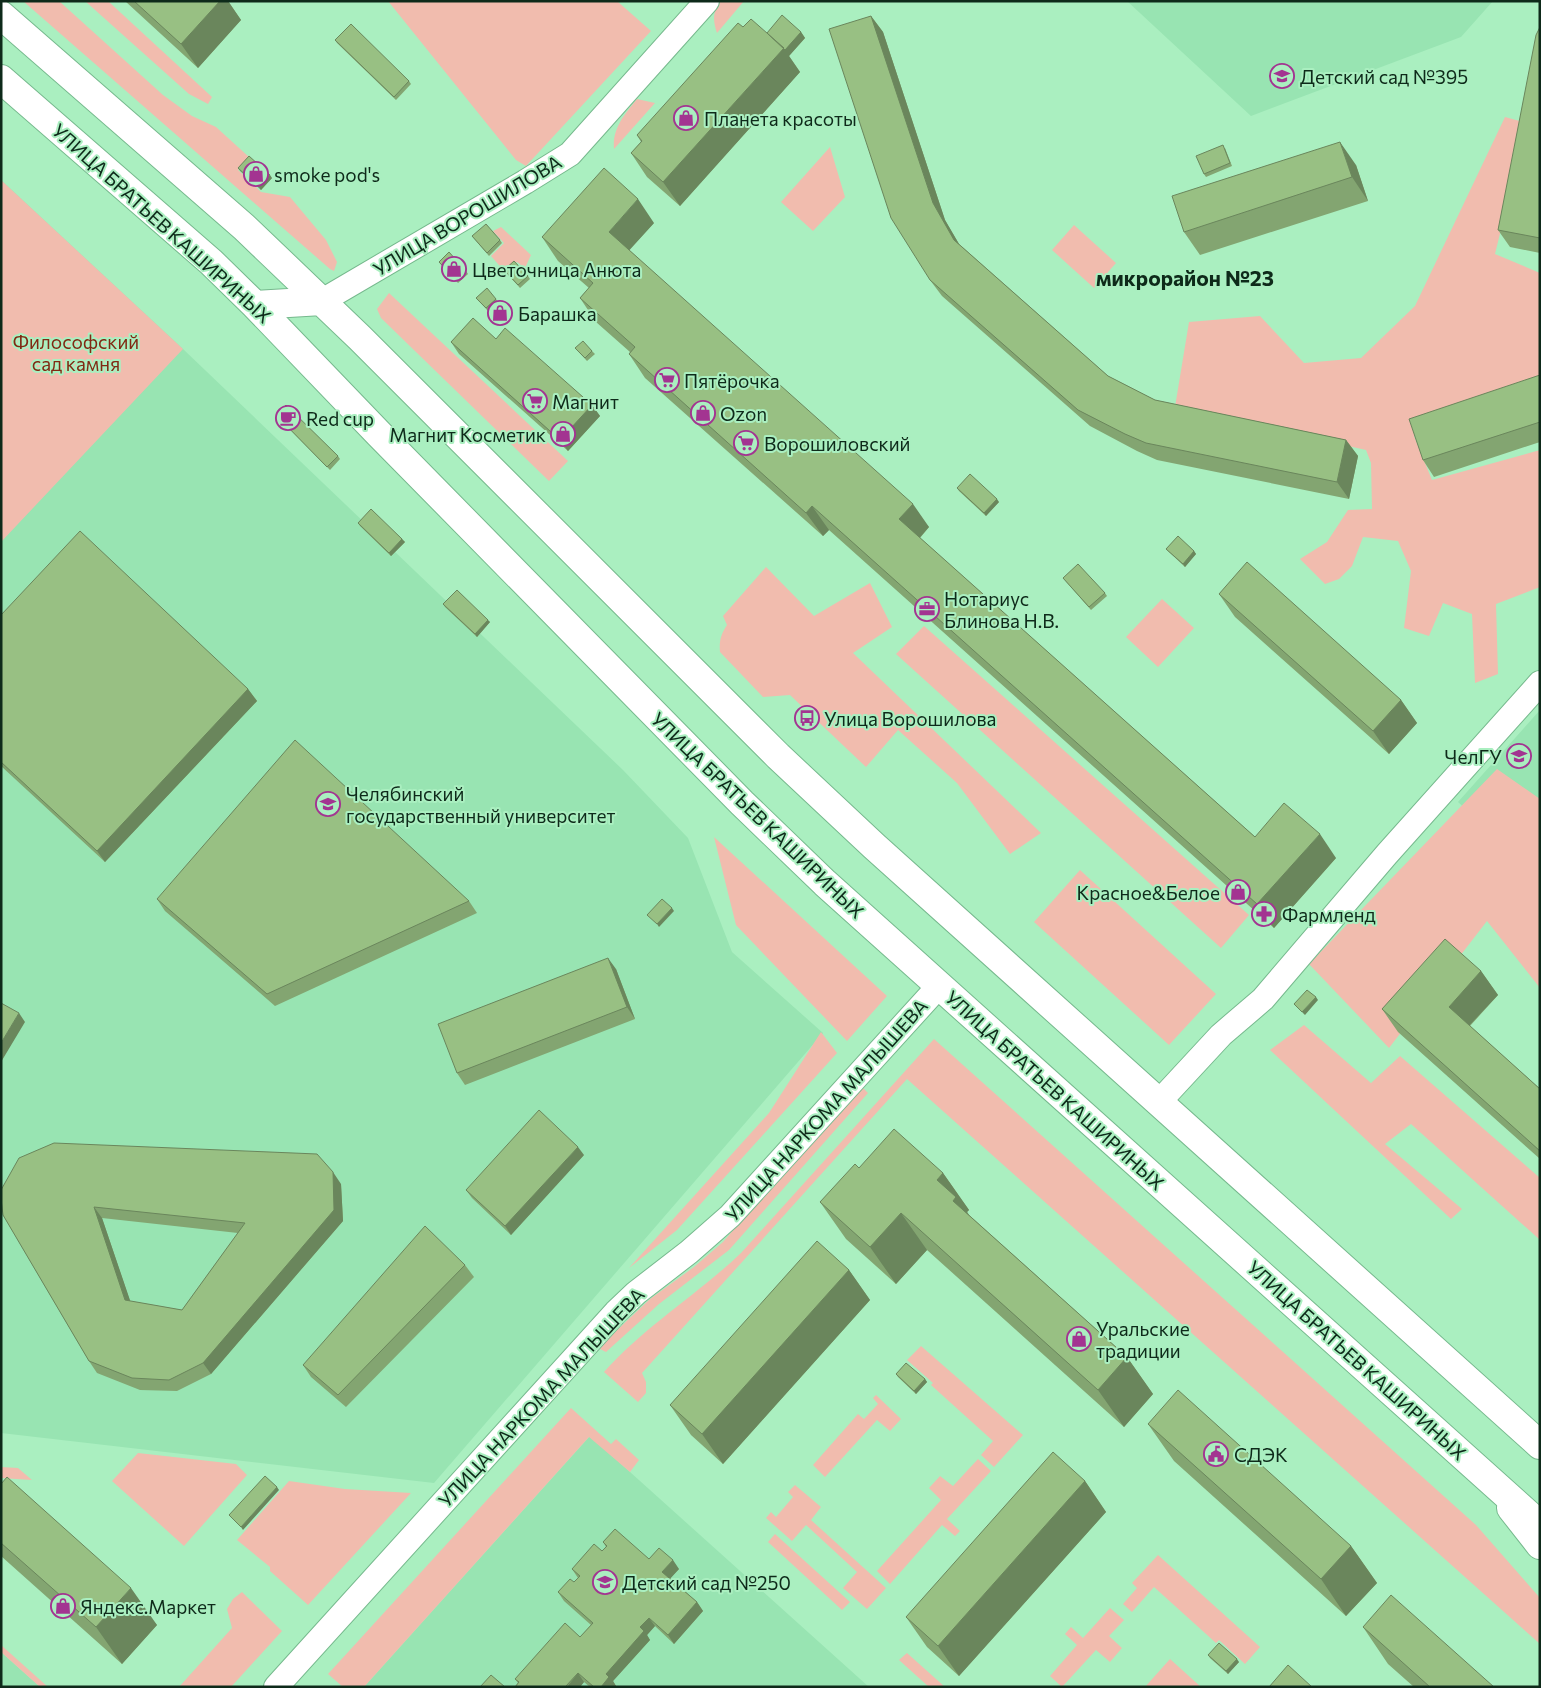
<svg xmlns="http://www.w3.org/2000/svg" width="1541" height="1688" font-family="Commissioner,sans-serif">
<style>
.built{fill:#98e4b2}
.green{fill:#f1bcae}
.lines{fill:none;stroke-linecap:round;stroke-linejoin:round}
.minor-casing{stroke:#76b98d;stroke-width:26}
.secondary-casing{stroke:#76b98d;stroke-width:30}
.primary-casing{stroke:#76b98d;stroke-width:30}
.minor{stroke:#fff;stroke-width:24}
.secondary{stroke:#fff;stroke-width:28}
.primary{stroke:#fff;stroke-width:28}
.wall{fill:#83a571;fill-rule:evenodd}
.shaded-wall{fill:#6a865c}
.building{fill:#98c083;stroke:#6a865c;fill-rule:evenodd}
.labels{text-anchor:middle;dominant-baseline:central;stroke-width:4;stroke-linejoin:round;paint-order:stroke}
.poi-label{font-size:19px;fill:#0e2a1a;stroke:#aaefc0;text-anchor:start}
.street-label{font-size:19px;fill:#0e2a1a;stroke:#aaefc0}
.park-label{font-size:19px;fill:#812913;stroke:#aaefc0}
.quarter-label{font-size:21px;font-weight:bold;fill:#0e2a1a;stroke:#aaefc0}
</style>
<rect width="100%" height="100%" fill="#aaefc0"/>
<path class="built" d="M1127 1H1493L1461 37 1251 116Z
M1 180 183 349 623 770 688 838 732 952 823 1033 434 1483 1 1433Z
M1540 710V877L1458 802Z
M590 1436 869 1687H364Z
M1 1652 40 1687H1Z"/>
<path class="green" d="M23 1H59L163 95 192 116 216 127 249 157 238 170 261 192 290 197 326 240 337 262 334 271 330 269Z
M85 1H108L212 97 208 104 189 94Z
M388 1H617L651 31 526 166 516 160Z
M721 1H744L717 33C713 21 712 12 721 1Z
M637 99 655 103 614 149C612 128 625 114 637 99Z
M1505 117 1527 123 1495 254 1540 273V386L1421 429 1414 436 1432 480 1540 450V587L1496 604 1498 674 1475 683 1472 614 1443 603 1429 636 1404 628 1411 571 1398 541 1363 537 1352 566 1339 579 1325 584 1300 559 1327 542 1348 510 1372 509 1371 463 1366 450 1175 407 1189 322 1260 316 1304 363 1361 358 1415 306Z
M830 147 845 197 813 231 781 202Z
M1 180 183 349 1 542Z
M1074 225 1116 263 1094 288 1052 250Z
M501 227 531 255 525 268 517 262 505 272 491 256 504 243 493 231Z
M389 293 568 461 549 481 381 318 377 309Z
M766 567 814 616 870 583 892 627 853 653 1041 833 1010 854 957 783 898 730 866 767 790 695 763 697 720 652C719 641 721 634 727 625L723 616Z
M1162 599 1194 628 1158 667 1126 637Z
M924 626 1249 915 1221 948 896 654Z
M1497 769 1540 799V988L1487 921 1389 1048 1309 964Z
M714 837 887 996 847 1041 736 925Z
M1080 870 1216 994 1169 1045 1034 922Z
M1304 1025 1371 1083 1400 1056 1540 1178V1240L1411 1124 1385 1144 1462 1209 1451 1219 1270 1050Z
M821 1032 837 1053 677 1230 629 1268 769 1113Z
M934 1039 1476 1525 1540 1598V1644L907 1079 642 1373 646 1382V1393L638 1402 604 1372C645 1326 697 1295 741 1253Z
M862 1087 868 1093 729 1250 659 1304 606 1352 598 1348 650 1299 694 1267 723 1242 754 1206Z
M921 1346 1023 1435 994 1467 981 1455 993 1441 931 1385 933 1383 907 1360Z
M876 1395 901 1419 890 1431 877 1420 825 1477 813 1465 858 1414 864 1419 878 1404 873 1398Z
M571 1408 611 1444 616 1439 639 1460 630 1472 589 1437 364 1687H343L328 1674Z
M138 1453 236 1464 247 1475 184 1546 112 1481Z
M978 1459 991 1471 947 1519 960 1531 955 1536 942 1525 890 1584 877 1571 941 1500 929 1488 940 1476 953 1486Z
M1 1467 18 1468 32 1480 1 1478Z
M289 1481 345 1489 411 1493 308 1605 270 1571V1567L237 1540Z
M795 1485 821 1507 811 1520 886 1588 867 1609 843 1588 857 1572 806 1525 792 1541 766 1518 771 1512 776 1517 793 1497 788 1492Z
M775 1534 850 1602 842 1610 768 1542Z
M1158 1555 1260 1647 1245 1664 1219 1640 1216 1643 1154 1587 1132 1612 1123 1604 1137 1588 1132 1583Z
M242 1592 282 1631 231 1687H179L232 1628 227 1609 233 1599Z
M1110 1608 1124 1620 1109 1636 1122 1648 1110 1662 1096 1650 1062 1687 1050 1676 1077 1645 1065 1634 1071 1627 1083 1638Z
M1 1645 48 1687H40L1 1652Z
M907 1653 945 1687H929L899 1660Z
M1170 1659 1201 1687H1145Z"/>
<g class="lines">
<defs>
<path id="minor" d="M322 301 525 182 570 154 707 1
M1158 1103 1221 1035 1263 999 1387 854 1540 683
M276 1687 616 1312 636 1293 689 1252 730 1216 939 986"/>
<path id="secondary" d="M1511 1508 1540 1545"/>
<path id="primary" d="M1 15 244 227 360 338 778 756 874 846 1540 1445
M1 79 211 262 255 305 379 434 742 803 825 883 1540 1525
M255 305 322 301"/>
</defs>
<use href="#minor" class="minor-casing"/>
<use href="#secondary" class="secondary-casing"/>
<use href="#primary" class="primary-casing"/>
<use href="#minor" class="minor"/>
<use href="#secondary" class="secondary"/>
<use href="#primary" class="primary"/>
</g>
<path class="wall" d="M125 1H228L241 20 198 68Z
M871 16 883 32 945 220 959 244 1108 376 1155 400 1346 440 1358 456 1349 499 1157 460 1137 451 1090 426 942 296 930 280Z
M743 27 767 33 801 32 805 38 789 56 800 72 680 206 647 177 631 153 641 142 637 135Z
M1540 27V253L1510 247 1498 230Z
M335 40 409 81 411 84 396 100 337 43Z
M1225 148 1232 166 1206 177 1204 174Z
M1356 165 1368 201 1200 255 1184 232Z
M238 168 272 178 261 190 240 171Z
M654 223 629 250 929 527 920 538 1255 837 1336 858 1274 928 829 530 823 536 645 378 629 354 630 352 596 322 580 298 589 288 558 261 542 237Z
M472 236 500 240 502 243 489 256Z
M439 262 466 271 468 274 458 283Z
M504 270 528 276 530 279 520 288Z
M476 298 496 299 498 302 508 315 500 321 490 309 488 311Z
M496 339 592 405 600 416 568 451 459 354 451 342Z
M575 348 592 351 595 354 587 361Z
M1540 375V442L1434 477 1423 460Z
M276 415 338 456 340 459 330 470Z
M957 488 999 502 986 516 959 491Z
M358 523 402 539 405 542 391 556 360 526Z
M1166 549 1194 551 1196 554 1185 567 1169 552Z
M1063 578 1105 593 1107 596 1091 610Z
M1219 594 1401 700 1417 723 1389 754 1235 617Z
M443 604 490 622 477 637 445 607Z
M1 615 248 689 257 701 105 862 1 766Z
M157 899 469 901 477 913 275 1006 165 911Z
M616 969 635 1019 465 1085 457 1073Z
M1481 971 1498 995 1470 1026 1540 1089V1159L1398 1032 1382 1009Z
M584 1155 511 1235 472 1198 466 1190Z
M859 1168 943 1173 969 1210 967 1212 969 1215 1127 1357 1153 1394 1124 1427 927 1250 896 1284 846 1239 820 1202Z
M341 1184 343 1221 211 1374 177 1391 140 1390 97 1373 89 1361 3 1215ZM102 1218 238 1233 182 1310 130 1301Z
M465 1265 474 1277 346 1407 311 1377 303 1365Z
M849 1270 870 1300 723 1464 691 1435 670 1405Z
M896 1374 925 1379 927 1382 916 1394 898 1377Z
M1148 1424 1351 1546 1377 1583 1346 1616 1174 1461Z
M1085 1481 1106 1512 959 1676 927 1647 906 1617Z
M1 1484 157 1625 122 1664 1 1556Z
M603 1542 649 1559 679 1569 670 1578 697 1602 703 1611 674 1644 655 1626 647 1635 650 1640 613 1681 616 1686 614 1687H590L584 1682 580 1687H515L518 1683 515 1679 580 1637 591 1625 564 1601 558 1592 574 1582 578 1578 572 1569 602 1551 606 1547Z
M1363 1627 1494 1687H1414L1388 1664Z
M1208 1655 1239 1662 1228 1674 1210 1658Z"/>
<path class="shaded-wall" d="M220 1H228L241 20 198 68 181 44Z
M871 16 883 32 945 220 966 256 954 240 933 203Z
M801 32 805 38 789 56 800 72 680 206 663 182 784 48Z
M1340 142 1356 165 1368 201 1352 177Z
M270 175 272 178 261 190 259 187Z
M638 199 654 223 625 255 609 232Z
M592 405 600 416 568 451 560 440Z
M1346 440 1358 456 1349 499 1337 482Z
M997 499 999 502 986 516 984 513Z
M913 504 929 527 915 543 899 519Z
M812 506 829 530 823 536 806 513Z
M402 539 405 542 391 556 389 553Z
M1194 551 1196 554 1185 567 1183 564Z
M488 620 490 622 477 637 475 634Z
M248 689 257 701 105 862 97 851Z
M1401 700 1417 723 1389 754 1373 731Z
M811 716 813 719 809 723 807 720Z
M1320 834 1336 858 1274 928 1257 904Z
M672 908 674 911 659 927 657 924Z
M608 958 616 969 635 1019 627 1007Z
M1481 971 1498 995 1465 1030 1449 1007Z
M1316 997 1318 1000 1305 1015 1302 1012Z
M19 1013 25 1022 1 1062V1043Z
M578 1147 584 1155 511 1235 505 1226Z
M333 1172 341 1184 343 1221 211 1374 203 1363Z
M943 1173 969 1210 967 1212 982 1234 979 1238 937 1180Z
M94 1207 102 1218 134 1312 125 1300Z
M901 1213 927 1250 896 1284 870 1247Z
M849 1270 870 1300 723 1464 702 1434Z
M1127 1357 1153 1394 1124 1427 1098 1390Z
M925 1379 927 1382 916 1394 914 1391Z
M1085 1481 1106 1512 959 1676 938 1646Z
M277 1487 279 1490 243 1530 241 1527Z
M1351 1546 1377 1583 1346 1616 1321 1579Z
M673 1560 679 1569 669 1580 662 1572Z
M131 1588 157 1625 122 1664 96 1627Z
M697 1602 703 1611 674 1644 668 1635Z
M649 1618 655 1626 647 1635 650 1640 613 1681 616 1686 614 1687H601L606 1674 640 1627Z
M1237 1659 1239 1662 1228 1674 1226 1671Z
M578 1673 584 1682 580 1687H567Z"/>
<path class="building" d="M134 1H220L181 44Z
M782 15 801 32 785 50 767 33Z
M871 16 933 203 954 240 962 247 1108 376 1155 400 1346 440 1337 482 1146 443 1125 434 1078 410 930 280 891 218 829 29Z
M751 19 784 48 663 182 631 153 642 141 637 135 738 23 743 27Z
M351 24 409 81 394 97 335 40Z
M1540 27V238L1498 230 1536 35Z
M1340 142 1352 177 1184 232 1172 196Z
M1223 145 1230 163 1204 174 1196 156Z
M249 156 270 175 259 187 238 168Z
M604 168 638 199 609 232 913 504 899 519 1255 837 1284 803 1320 834 1257 904 812 506 806 513 629 354 635 347 580 298 593 283 542 237Z
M486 224 500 240 487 253 472 236Z
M449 252 466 271 456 280 439 262Z
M514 261 528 276 518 285 504 270Z
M487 288 496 299 486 308 476 298Z
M497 302 506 312 498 318 489 309Z
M473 318 496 339 505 328 592 405 560 440 451 342Z
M583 341 592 351 585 358 575 348Z
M1540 375V422L1423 460 1409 419Z
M286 405 338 456 327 467 276 415Z
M970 474 997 499 984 513 957 488Z
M371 509 402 539 389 553 358 523Z
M80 531 248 689 97 851 1 762V615Z
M1178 536 1194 551 1183 564 1166 549Z
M1247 562 1401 700 1373 731 1219 594Z
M1078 564 1105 593 1089 607 1063 578Z
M457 590 488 620 475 634 443 604Z
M801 708 811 716 807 720 798 712Z
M295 740 469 901 267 994 157 899Z
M662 899 672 908 657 924 647 915Z
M1445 939 1481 971 1449 1007 1540 1089V1151L1382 1009Z
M608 958 627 1007 457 1073 438 1024Z
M1307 990 1316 997 1302 1012 1294 1004Z
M1 1003 19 1013 1 1043Z
M539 1110 578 1147 505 1226 466 1190Z
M894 1129 943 1173 937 1180 956 1197 953 1201 1127 1357 1098 1390 901 1213 870 1247 820 1202 855 1164 859 1168Z
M54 1143 317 1154 333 1172 334 1210 203 1363 169 1380 132 1378 89 1361 3 1215 1 1199V1190L19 1158ZM94 1207 245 1223 182 1310 125 1300Z
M425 1226 465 1265 338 1395 303 1365Z
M817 1241 849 1270 702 1434 670 1405Z
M906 1363 925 1379 914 1391 896 1374Z
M1178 1390 1351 1546 1321 1579 1148 1424Z
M1053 1452 1085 1481 938 1646 906 1617Z
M265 1476 277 1487 241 1527 229 1515Z
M7 1477 131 1588 96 1627 1 1543V1484Z
M615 1529 649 1559 659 1548 673 1560 662 1572 697 1602 668 1635 649 1618 640 1627 644 1631 606 1674 609 1677 601 1687H594L578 1673 566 1686 567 1687H515L519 1682 515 1679 565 1623 580 1637 593 1623 558 1592 570 1579 574 1582 580 1576 572 1569 594 1544 602 1551 607 1546 603 1542Z
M1391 1595 1494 1687H1430L1363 1627Z
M1219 1643 1237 1659 1226 1671 1208 1655Z
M1288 1665 1312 1687H1269Z
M491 1675 505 1687H480Z"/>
<defs>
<symbol id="school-ring" viewBox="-11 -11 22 22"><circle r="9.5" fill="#aaefc0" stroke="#a33491" stroke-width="1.5"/><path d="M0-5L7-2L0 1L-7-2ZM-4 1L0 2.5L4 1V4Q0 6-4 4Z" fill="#a33491"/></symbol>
<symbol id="shop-ring" viewBox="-11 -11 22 22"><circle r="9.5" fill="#aaefc0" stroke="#a33491" stroke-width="1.5"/><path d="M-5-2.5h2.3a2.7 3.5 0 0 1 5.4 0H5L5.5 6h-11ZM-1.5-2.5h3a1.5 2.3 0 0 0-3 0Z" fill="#a33491"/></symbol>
<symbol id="supermarket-ring" viewBox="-11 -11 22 22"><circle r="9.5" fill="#aaefc0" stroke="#a33491" stroke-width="1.5"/><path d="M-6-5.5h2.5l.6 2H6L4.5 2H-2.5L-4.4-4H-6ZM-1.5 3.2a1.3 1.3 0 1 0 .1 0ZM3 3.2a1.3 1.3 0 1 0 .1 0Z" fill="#a33491"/></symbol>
<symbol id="cafe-ring" viewBox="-11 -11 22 22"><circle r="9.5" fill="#aaefc0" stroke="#a33491" stroke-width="1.5"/><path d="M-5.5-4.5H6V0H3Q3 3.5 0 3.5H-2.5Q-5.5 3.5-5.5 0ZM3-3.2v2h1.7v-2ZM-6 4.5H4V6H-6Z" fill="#a33491"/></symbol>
<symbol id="office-ring" viewBox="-11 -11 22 22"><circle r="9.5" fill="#aaefc0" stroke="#a33491" stroke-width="1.5"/><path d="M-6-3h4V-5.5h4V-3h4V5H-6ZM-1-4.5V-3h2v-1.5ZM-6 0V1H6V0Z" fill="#a33491"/></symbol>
<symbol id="bus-ring" viewBox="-11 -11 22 22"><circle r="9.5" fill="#aaefc0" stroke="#a33491" stroke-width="1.5"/><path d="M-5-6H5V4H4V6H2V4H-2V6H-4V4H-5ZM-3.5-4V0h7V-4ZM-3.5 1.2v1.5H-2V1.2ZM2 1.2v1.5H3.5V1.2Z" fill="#a33491"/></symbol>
<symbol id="university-ring" viewBox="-11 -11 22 22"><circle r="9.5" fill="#aaefc0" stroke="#a33491" stroke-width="1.5"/><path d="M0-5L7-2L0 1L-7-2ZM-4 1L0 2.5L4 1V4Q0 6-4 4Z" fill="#a33491"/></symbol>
<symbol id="pharmacy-ring" viewBox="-11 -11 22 22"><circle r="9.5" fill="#aaefc0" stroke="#a33491" stroke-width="1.5"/><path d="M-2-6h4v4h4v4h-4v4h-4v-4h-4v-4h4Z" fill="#a33491"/></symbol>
<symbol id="civic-ring" viewBox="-11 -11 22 22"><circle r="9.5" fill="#aaefc0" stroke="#a33491" stroke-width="1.5"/><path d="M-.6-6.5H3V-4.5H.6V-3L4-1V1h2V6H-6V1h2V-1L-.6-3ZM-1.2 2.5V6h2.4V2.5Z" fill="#a33491"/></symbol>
</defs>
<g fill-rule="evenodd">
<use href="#school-ring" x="1268" y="62" width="28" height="28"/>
<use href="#shop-ring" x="672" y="104" width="28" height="28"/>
<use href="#shop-ring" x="242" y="160" width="28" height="28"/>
<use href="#shop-ring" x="440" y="255" width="28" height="28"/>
<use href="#shop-ring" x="486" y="299" width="28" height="28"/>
<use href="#supermarket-ring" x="653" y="366" width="28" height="28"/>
<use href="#supermarket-ring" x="521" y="387" width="28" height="28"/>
<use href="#shop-ring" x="689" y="399" width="28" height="28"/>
<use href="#cafe-ring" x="274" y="404" width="28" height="28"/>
<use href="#shop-ring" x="549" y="420" width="28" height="28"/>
<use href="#supermarket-ring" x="732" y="429" width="28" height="28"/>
<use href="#office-ring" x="913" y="595" width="28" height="28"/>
<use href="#bus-ring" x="793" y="704" width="28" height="28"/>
<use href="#university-ring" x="1505" y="742" width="28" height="28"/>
<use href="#university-ring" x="314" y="790" width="28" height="28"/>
<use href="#shop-ring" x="1224" y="878" width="28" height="28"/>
<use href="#pharmacy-ring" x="1250" y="900" width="28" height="28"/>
<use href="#shop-ring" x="1065" y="1325" width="28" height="28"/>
<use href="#civic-ring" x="1202" y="1440" width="28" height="28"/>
<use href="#school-ring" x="591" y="1568" width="28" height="28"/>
<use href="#shop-ring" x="49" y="1592" width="28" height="28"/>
</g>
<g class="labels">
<g class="poi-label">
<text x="1300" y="76">Детский сад №395</text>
<text x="704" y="118">Планета красоты</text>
<text x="274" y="174">smoke pod's</text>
<text x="472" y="269">Цветочница Анюта</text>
<text x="518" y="313">Барашка</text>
<text x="684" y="380">Пятёрочка</text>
<text x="552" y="401">Магнит</text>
<text x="720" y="413">Ozon</text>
<text x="306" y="418">Red cup</text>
<text x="546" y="434" text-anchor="end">Магнит Косметик</text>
<text x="764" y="443">Ворошиловский</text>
<text x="944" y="598">Нотариус<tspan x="944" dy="22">Блинова Н.В.</tspan></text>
<text x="824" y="718">Улица Ворошилова</text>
<text x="1502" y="756" text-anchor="end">ЧелГУ</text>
<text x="346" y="793">Челябинский<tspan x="346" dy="22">государственный университет</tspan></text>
<text x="1220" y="892" text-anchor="end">Красное&amp;Белое</text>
<text x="1282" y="914">Фармленд</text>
<text x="1096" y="1328">Уральские<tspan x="1096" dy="22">традиции</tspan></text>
<text x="1234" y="1454">СДЭК</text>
<text x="622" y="1582">Детский сад №250</text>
<text x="80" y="1606">Яндекс.Маркет</text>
</g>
<g class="street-label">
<text transform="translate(467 215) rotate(-31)">УЛИЦА ВОРОШИЛОВА</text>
<text transform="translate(162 223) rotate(42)">УЛИЦА БРАТЬЕВ КАШИРИНЫХ</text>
<text transform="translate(758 815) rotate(44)">УЛИЦА БРАТЬЕВ КАШИРИНЫХ</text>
<text transform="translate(1055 1090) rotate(42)">УЛИЦА БРАТЬЕВ КАШИРИНЫХ</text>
<text transform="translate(826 1110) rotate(-48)">УЛИЦА НАРКОМА МАЛЫШЕВА</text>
<text transform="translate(1357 1360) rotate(42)">УЛИЦА БРАТЬЕВ КАШИРИНЫХ</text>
<text transform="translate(541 1397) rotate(-47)">УЛИЦА НАРКОМА МАЛЫШЕВА</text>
</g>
<g class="park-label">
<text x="76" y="341">Философский<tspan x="76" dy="22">сад камня</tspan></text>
</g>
<g class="quarter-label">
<text x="1185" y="277">микрорайон №23</text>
</g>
</g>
<rect width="1541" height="1688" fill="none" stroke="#0e2a1a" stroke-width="5"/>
</svg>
